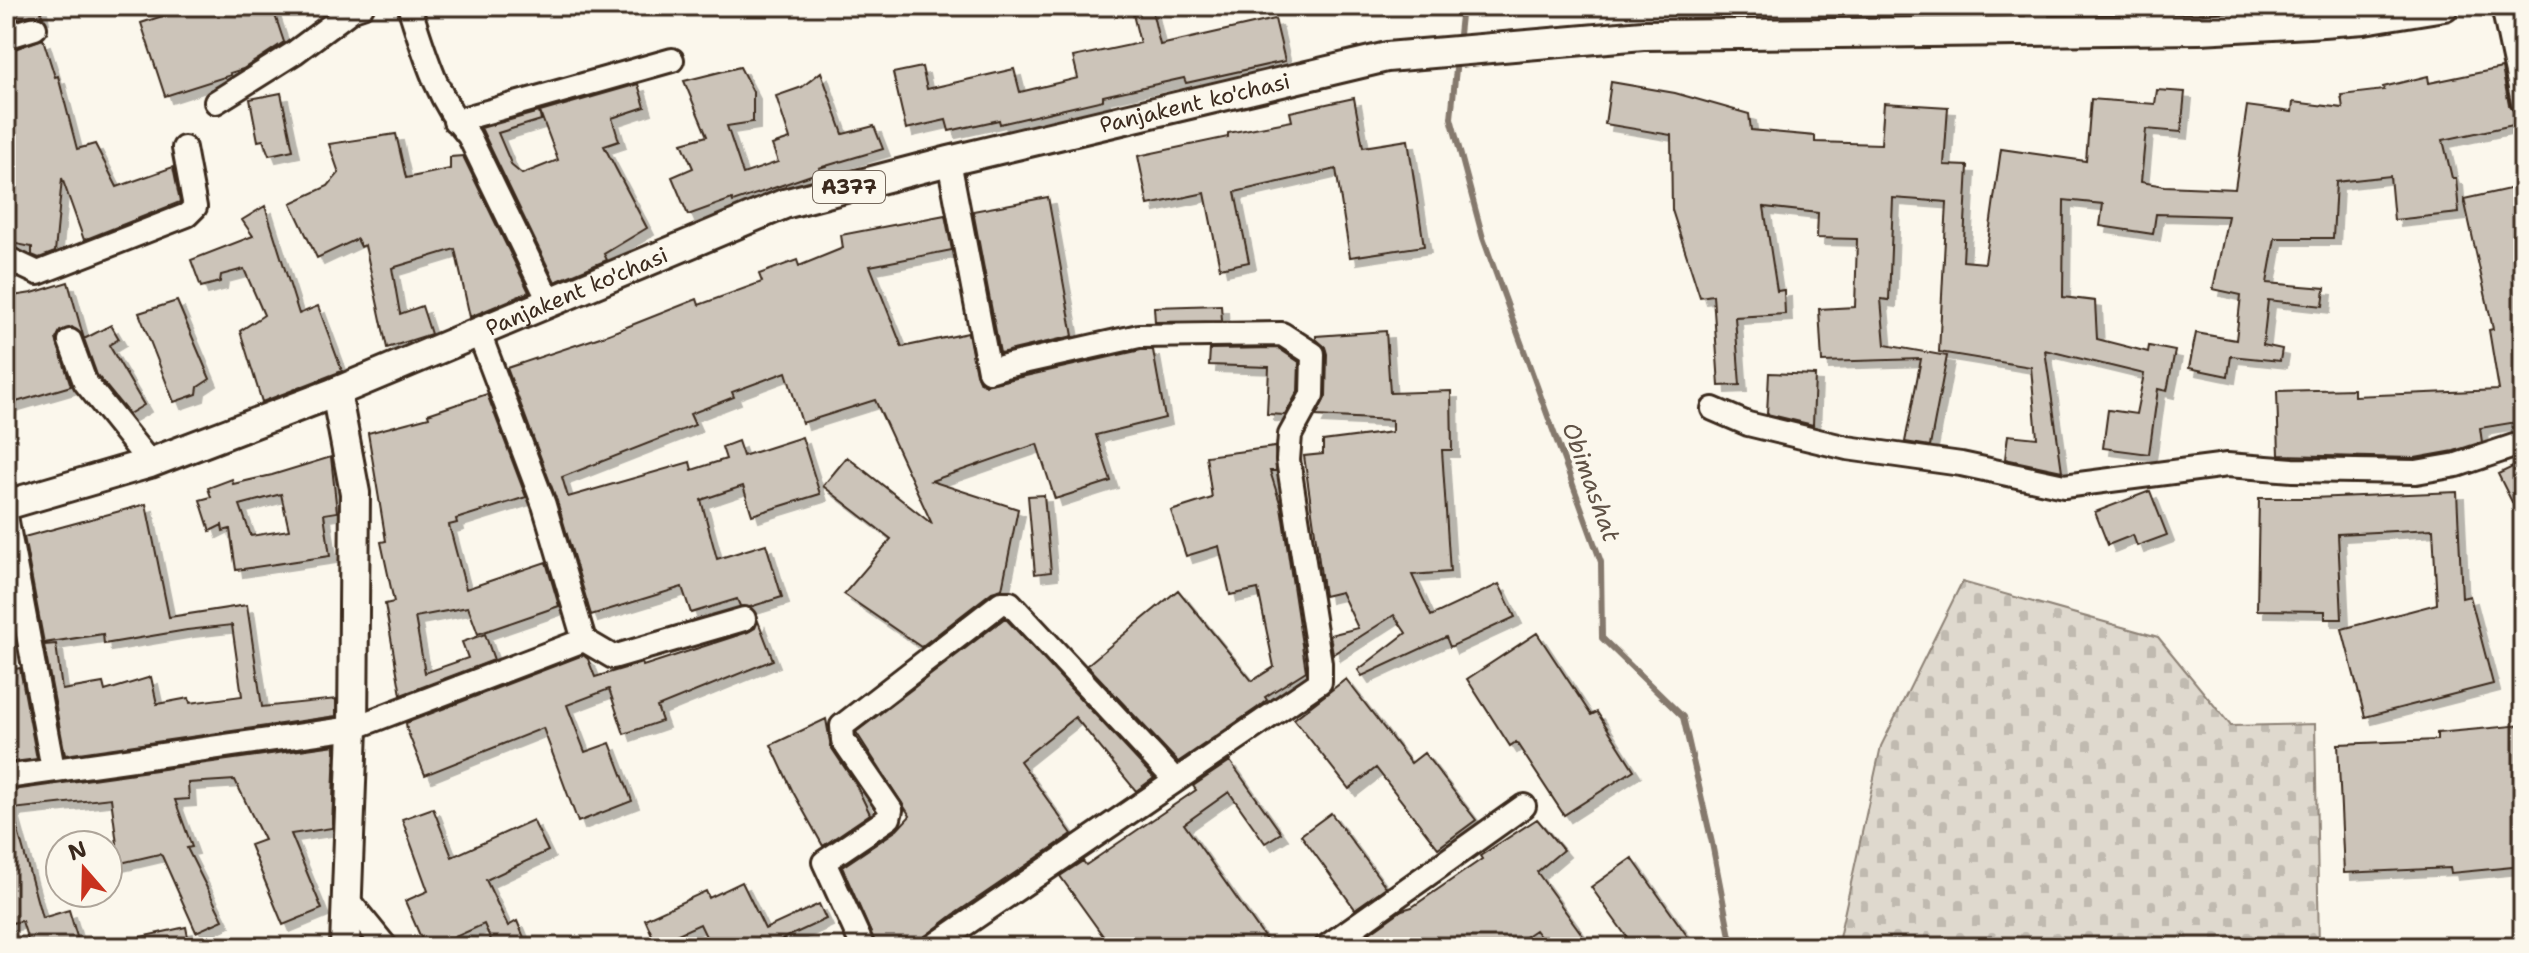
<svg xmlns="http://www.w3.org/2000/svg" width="2529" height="953" font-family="'Shantell Sans',sans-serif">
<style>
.cemetery{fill:url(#cemetery-stones);stroke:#8d8276;stroke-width:2}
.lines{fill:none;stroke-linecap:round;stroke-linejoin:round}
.stream{stroke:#85796d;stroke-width:6}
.building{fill:#ccc4b9;stroke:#3b2a1e;stroke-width:2;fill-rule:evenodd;filter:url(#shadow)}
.minor-casing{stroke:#3b2a1e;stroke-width:28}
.major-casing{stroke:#3b2a1e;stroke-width:34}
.minor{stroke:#fbf7ec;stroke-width:22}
.major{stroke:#fbf7ec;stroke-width:28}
.labels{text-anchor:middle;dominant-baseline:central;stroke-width:6;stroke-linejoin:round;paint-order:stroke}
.shield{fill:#fbf7ec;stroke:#75685c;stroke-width:2}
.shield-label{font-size:20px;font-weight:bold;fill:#3b2a1e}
.street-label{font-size:22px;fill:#3b2a1e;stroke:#fbf7ec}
.water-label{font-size:24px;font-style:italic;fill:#605246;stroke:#fbf7ec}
</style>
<defs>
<pattern id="cemetery-stones" width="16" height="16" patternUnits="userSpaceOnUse" patternTransform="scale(2)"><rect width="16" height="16" fill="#dfd9ce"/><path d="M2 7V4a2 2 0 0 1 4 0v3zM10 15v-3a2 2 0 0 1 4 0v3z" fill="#c0bab0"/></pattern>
<filter id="shadow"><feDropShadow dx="7" dy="7" stdDeviation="0" flood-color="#0004"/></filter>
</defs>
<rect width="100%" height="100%" fill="#fbf7ec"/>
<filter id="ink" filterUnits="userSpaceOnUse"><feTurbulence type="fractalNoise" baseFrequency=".0125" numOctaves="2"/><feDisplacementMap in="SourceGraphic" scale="16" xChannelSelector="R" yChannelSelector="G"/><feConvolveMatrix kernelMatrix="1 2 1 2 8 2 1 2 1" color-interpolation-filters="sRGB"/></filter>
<g filter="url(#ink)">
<path class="cemetery" d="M1962 582 2158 637 2231 726 2315 724 2319 947H1837L1881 746Z"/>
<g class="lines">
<path class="stream" d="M1458 44 1462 6
M1457 59 1451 118 1483 238 1601 562 1602 638 1683 717 1712 843 1732 947"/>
</g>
<path class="building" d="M6 6H40L42 16 31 15 6 22Z
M193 6H272L284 42 243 69 230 73 231 75 165 96 141 23Z
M1131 6H1151L1160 45 1275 19 1285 61 1186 83 1184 78 1103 96V100L1000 124 999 120 949 131 946 120 906 129 893 73 922 67 927 89 1014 69 1020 92 1078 78 1073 57 1140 43Z
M43 39 55 77 58 76 77 149 95 144 117 187 173 167 180 202 84 240 62 178 55 252 39 258 32 255V247L6 242V52Z
M740 67 753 92V122L727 126 743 174 778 162 772 145 790 139 776 96 802 87 821 72 843 134 874 126 883 149 819 168 820 172 733 202 732 199 688 215 672 177 693 168 682 143 707 136 684 81Z
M2502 68 2509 105 2516 114 2518 124 2443 140 2452 178H2456L2459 213 2394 220 2390 176 2336 182 2333 238H2275L2267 283 2325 288 2323 306 2268 300 2263 345 2282 349 2280 361 2231 356 2228 376 2189 368 2196 333 2236 340 2241 295 2213 289 2228 216 2156 214 2153 234 2100 226 2103 204 2064 200 2063 297 2095 301 2097 339 2148 352 2149 346 2175 351 2167 391 2158 389 2149 454 2103 448 2108 410 2136 414 2144 374 2045 350 2062 471 2005 459 2008 435 2037 438 2031 367 1939 352 1947 202 1893 198 1889 300 1881 299 1885 345 1947 356 1930 446 1905 442 1921 359 1822 362 1819 309 1855 307 1857 239 1817 238 1818 213 1764 207 1777 291 1784 290 1785 314 1735 317 1740 385 1719 386 1713 295 1700 297 1672 210 1671 135 1605 124 1611 82 1675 93 1749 114 1751 130 1815 136V142L1881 144 1884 103 1948 107 1944 165 1968 166 1963 261 1985 263 2001 149 2086 161 2091 99 2155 104 2157 90 2185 92 2181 132 2146 129 2141 182 2164 186 2235 189 2247 106 2292 112 2293 102 2343 108 2341 95 2384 90 2383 87 2428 76 2429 83Z
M638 84 645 107 612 118 619 141 604 146 647 228 604 254 607 260 555 282 481 128 539 112 541 120 498 133 512 166 522 174 558 160 540 112Z
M281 93 293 150 269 155 263 140 258 141 250 99Z
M1354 98 1363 147 1408 140 1424 246 1350 257 1336 169 1235 192 1249 262 1220 268 1205 193 1148 205 1138 156 1228 137V133L1292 121 1290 112Z
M396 134 406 178 450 169V157L463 156 529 292 470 317 455 249 392 268 400 314 422 306 431 334 387 348 365 245 361 247 357 239 317 258 291 203 328 186 339 173 329 144Z
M2523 186V421L2480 428 2482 442 2454 451 2415 458 2279 455 2277 391 2354 389V396L2499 390 2489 330 2493 329 2464 199Z
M1048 197 1073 336 1000 353 973 211Z
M265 206 299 314 318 306 342 371 262 402 240 331 264 315 244 269 221 275 220 282 201 287 191 260 253 236 242 220Z
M945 215 952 250 870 266 902 347 968 333 976 374 979 381 986 385 1141 350H1153L1165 418 1096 435 1111 481 1055 499 1037 444 931 481 1018 509 1002 589 992 592 921 647 844 594 891 539 823 486 847 457 932 524 875 400 802 423 786 372 732 392 734 397 690 414 695 425 562 477 568 497 690 462 692 470 726 459 722 447 738 441 743 456 802 437 820 494 752 515 743 486 701 500 717 559 766 544 782 597 750 607 740 606 737 599 691 613 682 587 591 615 557 501 507 368 609 334 697 299 699 305 762 282 759 274 797 260 799 266 843 248 841 235Z
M68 282 84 339 111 325 119 339 109 345 144 405 129 414 97 375 83 336 72 327 60 331 56 339 71 386 6 405V297L32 293Z
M177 301 210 379 198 387 197 394 174 402 139 313Z
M1221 305 1222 321 1155 322 1154 307Z
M1386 331 1390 393 1451 391 1452 450H1442L1450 572 1412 575 1431 616 1499 584 1515 617 1450 647 1446 637 1362 676 1358 670 1406 633 1394 615 1333 654 1330 635 1358 628 1341 592 1324 596 1304 456 1323 454V441L1392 432V420L1316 416 1326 396 1327 354 1325 347 1316 339V336Z
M1278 348 1299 362 1298 391 1285 415 1267 414 1269 367 1209 365 1210 349Z
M1769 373 1815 375 1813 425 1767 414Z
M487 394 526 497 456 519 457 523 449 525 466 589 546 562 559 606 478 634 468 607 415 617 425 673 468 658 462 642 485 634 494 660 401 695 385 604 394 602 381 542 386 541 368 433 429 417 428 414Z
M1275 447 1276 471H1270L1281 506 1306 671 1265 697 1267 700 1257 708 1178 762 1087 665 1178 590 1252 681 1274 667 1258 589 1230 595 1219 546 1186 556 1171 511 1212 498 1206 456Z
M331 457 337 512 324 514 330 556 236 570 230 529 223 531 222 525 210 531 200 500 211 497 208 488 232 479 233 484 272 475ZM281 494 289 530 251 536 240 505Z
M2523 462V524L2498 474Z
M2150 491 2167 535 2137 546 2133 535 2108 545 2095 512Z
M2457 492 2462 598 2470 596 2493 684 2365 717 2342 629 2437 604 2433 529 2338 534 2342 619H2325V611L2257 610 2259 498H2311Z
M1044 495 1051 572 1035 574 1028 496Z
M146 504 169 617 247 605 262 707 336 699V716L65 755 44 645 56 644 62 690 103 683 105 691 151 677 157 704 189 698 190 703 242 696 232 625 187 630 104 644 103 634 44 643 24 537Z
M1005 618 1154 778 1136 791 1075 717 1020 761 1072 834 953 915 919 941 909 947H877L842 867 897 830 910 816 856 732Z
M758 621 773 660 657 707 662 721 624 734 609 689 567 705 585 752 610 743 632 801 578 822 543 728 425 775 407 730 406 723 583 655 588 659 595 677 642 663 643 666 748 632 755 628Z
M1537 633 1591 715 1597 712 1634 770 1564 815 1516 742 1510 746 1467 679Z
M20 668 37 759 6 763V671Z
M1346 679 1411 763 1424 753 1476 820 1438 848 1376 768 1349 789 1294 719Z
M826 719 831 747 855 783 870 814 823 846 793 792 771 745Z
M2523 725V866L2451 873 2450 868 2344 873 2338 744 2437 740V733Z
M335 745 332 828 291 834 322 909 283 925 250 845 264 840 235 780 188 783 189 799 175 800 192 847 187 848 223 920 196 932 162 856 159 854 108 866V849L117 844 111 798 12 809 42 918 69 910 80 947H30L22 921 6 924V791Z
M1230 761 1281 833 1265 843 1229 792 1184 824 1271 947H1111L1060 876 1083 861 1086 865 1196 790 1193 786Z
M433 808 452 857 533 820 548 851 486 880 508 926 517 921 528 947H494L484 924 453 938 457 947H425L405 901 428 891 402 819Z
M1331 813 1386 887 1355 909 1301 835Z
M1537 819 1563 850 1537 872 1591 947H1548L1535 930 1510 947H1350L1402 910 1412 907 1482 859 1480 856Z
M1632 858 1695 947H1634L1591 887Z
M742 882 765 929 819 904 826 919 772 944 773 947H711L700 924 656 944 645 919 706 891 709 898Z
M186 927 190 947H127V940Z"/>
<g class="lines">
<defs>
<path id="minor" d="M411 6V12C425 55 438 101 469 136L550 303
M2037 6V30
M2503 6 2523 102
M6 37 35 28
M216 102 294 53 353 9 362 6
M455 121 672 60
M6 258 38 273 187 215 195 207 184 148
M70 341 85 382 150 463
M1713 409 1748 424 1847 448 1961 464 2064 486 2227 465 2293 470 2416 472 2457 465 2523 443
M6 516 53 769
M584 640 613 657 744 619
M6 777 353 728 584 640 544 505 479 333
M347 899 386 947
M863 947 824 862 889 818 891 810 843 740 842 726 1001 603H1010L1022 616 1175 780
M932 947 1320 682V663L1288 460 1290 435 1312 395 1313 354 1282 334 1139 336 1005 366 989 371 949 161
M1326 947 1524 806"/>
<g id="major">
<path d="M336 392 355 493 353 728 345 947"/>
<path id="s1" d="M6 505 150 463 336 392 784 204 949 161 1387 57 1643 35 2199 29 2309 23 2364 19 2444 6"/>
</g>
</defs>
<use href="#minor" class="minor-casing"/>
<use href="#major" class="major-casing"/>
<use href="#minor" class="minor"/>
<use href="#major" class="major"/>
</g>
</g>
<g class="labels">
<rect class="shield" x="813" y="171" width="72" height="32" rx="6"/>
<g class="shield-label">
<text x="849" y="187">A377</text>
</g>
<g class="street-label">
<text stroke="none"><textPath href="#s1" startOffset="1258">Panjakent ko'chasi</textPath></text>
<text stroke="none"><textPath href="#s1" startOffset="610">Panjakent ko'chasi</textPath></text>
</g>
<g class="water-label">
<text transform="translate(1591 482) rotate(70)">Obimashat</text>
</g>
</g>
<rect width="2529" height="953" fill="none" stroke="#fbf7ec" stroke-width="32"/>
<rect x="16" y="16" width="2497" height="921" fill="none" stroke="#3b2a1e" stroke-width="3" filter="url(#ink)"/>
<g transform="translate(84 869) rotate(340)"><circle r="38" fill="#fbf7ec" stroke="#aea59a" stroke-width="2"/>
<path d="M0-6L14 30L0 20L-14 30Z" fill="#c8321e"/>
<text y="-12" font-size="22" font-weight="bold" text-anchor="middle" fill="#3b2a1e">N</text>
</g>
</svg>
